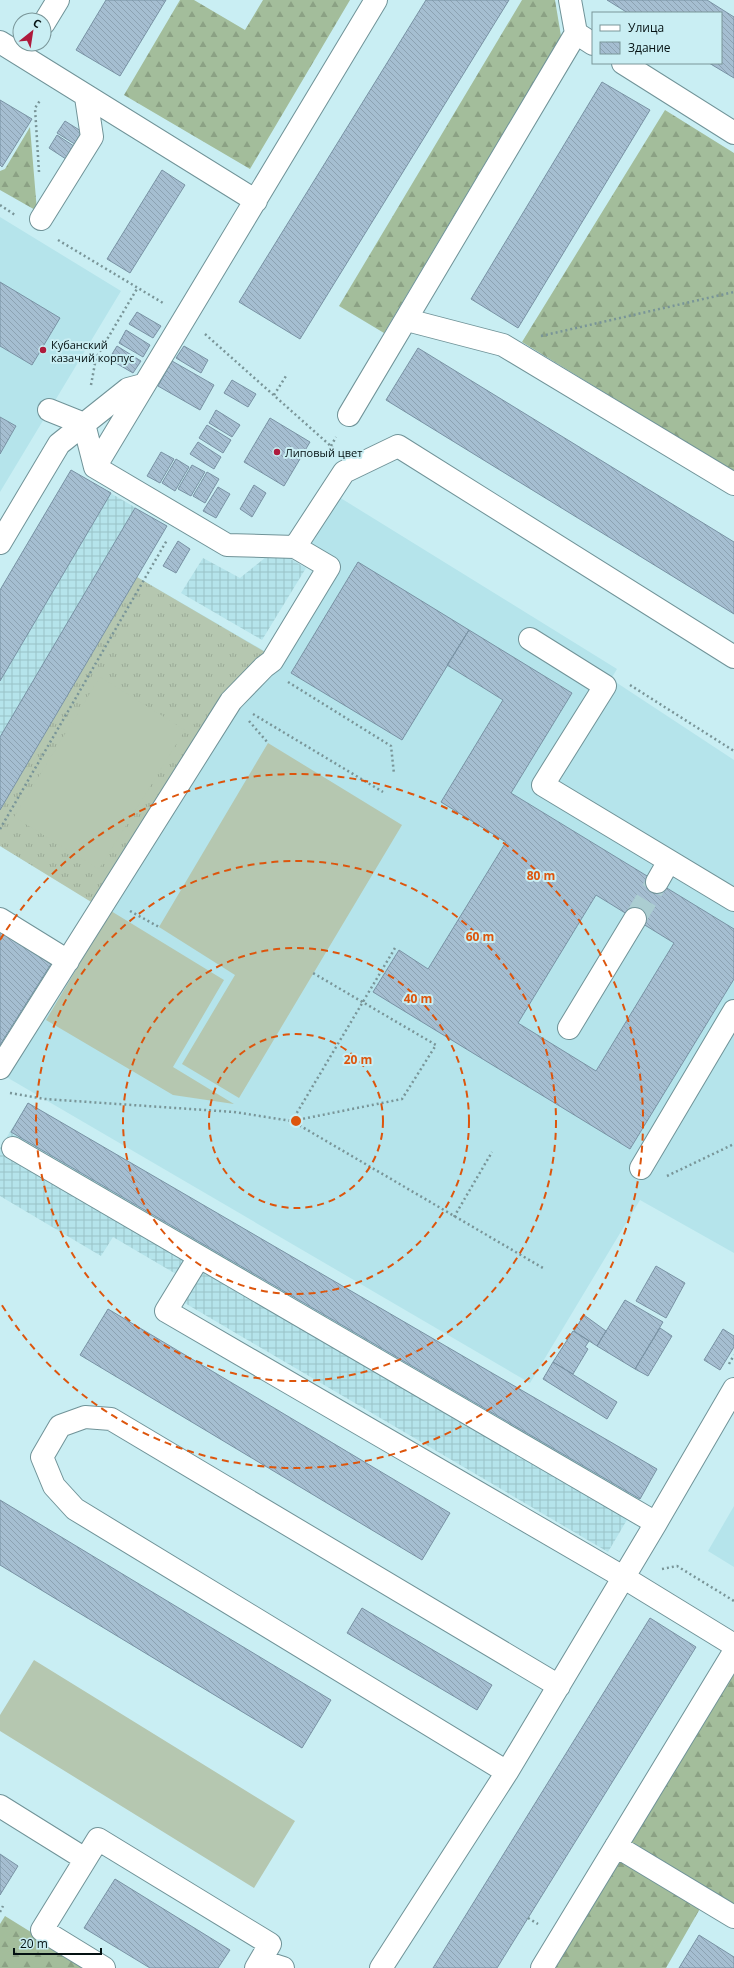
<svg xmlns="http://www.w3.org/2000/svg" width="734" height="1968" font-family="'Open Sans',sans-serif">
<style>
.built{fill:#b5e4eb}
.industrial{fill:url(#industrial-grid)}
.grass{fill:url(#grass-tufts)}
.forest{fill:url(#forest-firs)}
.pitch{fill:#b5c7b0}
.building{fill:url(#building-back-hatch);stroke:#7992a4;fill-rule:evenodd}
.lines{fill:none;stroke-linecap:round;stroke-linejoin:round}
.minor-tunnel{stroke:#abcdd1;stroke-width:22;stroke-dasharray:22 11;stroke-linecap:butt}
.minor-casing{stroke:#709398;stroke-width:24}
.path{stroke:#799598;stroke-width:2.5;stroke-dasharray:2 3;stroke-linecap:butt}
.minor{stroke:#fff;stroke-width:22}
.ring{fill:none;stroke:#dd550c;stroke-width:2;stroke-dasharray:7 5}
.poi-dot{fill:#ae1a3c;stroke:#c9eef3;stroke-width:1.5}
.labels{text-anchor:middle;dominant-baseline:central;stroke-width:4;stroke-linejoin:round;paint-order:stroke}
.poi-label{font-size:11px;fill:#041112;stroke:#c9eef3;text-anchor:start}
.centre{fill:#dd550c;stroke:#c9eef3;stroke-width:2}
.ring-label{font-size:12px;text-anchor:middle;font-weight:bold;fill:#dd550c;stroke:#c9eef3;stroke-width:4;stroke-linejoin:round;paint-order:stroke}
</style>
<defs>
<pattern id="industrial-grid" width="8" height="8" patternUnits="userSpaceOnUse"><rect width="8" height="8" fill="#b5e4eb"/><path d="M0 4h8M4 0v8" fill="none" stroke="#9ac3c8"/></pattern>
<pattern id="grass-tufts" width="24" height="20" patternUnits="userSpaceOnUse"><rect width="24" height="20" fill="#b5c7b0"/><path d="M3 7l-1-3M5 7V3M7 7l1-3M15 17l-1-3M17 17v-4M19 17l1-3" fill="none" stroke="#9aaa96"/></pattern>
<pattern id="forest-firs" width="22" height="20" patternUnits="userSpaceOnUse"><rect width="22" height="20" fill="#a3bd9b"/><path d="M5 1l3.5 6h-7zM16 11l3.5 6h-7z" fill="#8ba184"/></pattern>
<pattern id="building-back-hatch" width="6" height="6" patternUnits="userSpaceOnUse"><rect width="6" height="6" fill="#a5bed1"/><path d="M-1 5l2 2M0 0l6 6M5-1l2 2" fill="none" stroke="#8ca2b2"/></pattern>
</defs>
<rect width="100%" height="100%" fill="#c9eef3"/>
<path class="built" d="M0 217 121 291 0 492Z
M326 489 617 669 611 679 734 760V1253L640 1200 530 1383 3 1075 104 909 0 846 137 577 266 652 316 567 287 549Z
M734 1506V1567L708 1551Z"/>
<path class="industrial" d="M71 470 167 526 0 810V590Z
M266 557 289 558 306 568 262 640 181 593 203 558 240 578Z
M28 1103 657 1469 608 1552 183 1302 193 1284 113 1237 101 1256 0 1196V1148Z"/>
<path class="grass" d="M137 577 265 652 101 908 0 846V810Z"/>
<path class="forest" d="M180 0H194L245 30 263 0H350L250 169 124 95Z
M522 0H555L561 36 384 333 339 306Z
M665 110 734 153V472L522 342Z
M30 127 37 211 0 190V171L5 169Z
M734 1667V1927L701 1907 666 1968H553Z
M5 1916 89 1968H0V1924Z"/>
<path class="pitch" d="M100 677 185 730 99 869 14 817Z
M268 743 402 825 239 1098 182 1064 235 975 159 927Z
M111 911 224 980 173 1067 234 1104 173 1095 46 1020Z
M34 1660 295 1821 254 1888 0 1731V1715Z"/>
<path class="building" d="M106 0H166L120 76 76 50Z
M426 0H509L300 339 239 302Z
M607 0H707L734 17V78L709 63H721V13H628Z
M602 82 650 110 518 328 471 299Z
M0 100 32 119 2 167 0 165Z
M65 121 89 136 81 148 57 133Z
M57 135 80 150 72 163 49 148Z
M162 170 185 185 130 273 107 259Z
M0 282 60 318 32 365 0 346Z
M137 312 161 326 153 338 129 324Z
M126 330 150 345 143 357 119 343Z
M117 346 141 361 133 373 109 359Z
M184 346 208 360 201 373 176 358Z
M418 348 734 542V614L386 400Z
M172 361 214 385 200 410 158 386Z
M232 380 256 394 248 407 224 393Z
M216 410 240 425 232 437 209 423Z
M0 417 16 426 0 454Z
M270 418 310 442 284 486 244 462Z
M207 425 231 440 223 453 199 438Z
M198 442 221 457 214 469 190 454Z
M161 452 174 459 160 483 147 476Z
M176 459 189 467 175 491 162 483Z
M192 465 205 472 191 496 178 489Z
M71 470 111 493 0 681V590Z
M207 472 219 479 205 503 193 496Z
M254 485 266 493 252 517 240 509Z
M218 487 230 494 216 518 203 511Z
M135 508 167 526 0 810V737Z
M178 541 190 549 176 573 163 566Z
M358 562 469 630 402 740 291 673Z
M469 630 572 693 511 793 734 929V979L630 1149 373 992 399 950 428 969 506 842 441 802 503 700 447 665ZM596 895 674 943 596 1071 518 1023Z
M0 932 51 964 0 1045Z
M28 1103 657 1469 640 1499 11 1132Z
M656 1266 685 1283 666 1318 636 1301Z
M625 1300 663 1322 635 1369 597 1346Z
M108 1309 450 1513 422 1560 80 1355Z
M584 1315 606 1331 597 1346 574 1331Z
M660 1328 672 1336 648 1376 635 1369Z
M723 1329 734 1336V1347L720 1370 704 1360Z
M573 1331 589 1341 585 1347 588 1349 573 1374 553 1362Z
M553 1362 617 1402 607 1419 543 1379Z
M0 1500 331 1700 302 1748 0 1565Z
M362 1608 492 1685 477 1710 347 1633Z
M650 1618 696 1647 528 1918 497 1968H433Z
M0 1854 18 1866 0 1895Z
M115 1879 230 1950 218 1968H150L84 1928Z
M699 1935 734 1957V1968H679Z"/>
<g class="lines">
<path class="minor-tunnel" d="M635 919 657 882"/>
<defs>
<path id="minor" d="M44 23 58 0
M576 33 593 44
M0 42 256 201
M623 63 734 133
M41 219 92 137 86 97
M407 320 503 345 734 484
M49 410 84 424 95 467 227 545 295 547
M349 415 576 33 570 0
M95 467 376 0
M0 543 59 444 128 389 143 385
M530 639 605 686 543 785 734 900
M657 882 669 861
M0 919 68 961
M569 1028 635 919
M0 1068 231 701 264 667 272 661 329 567 295 547 344 472 398 446 734 657
M13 1148 656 1523
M641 1168 734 1011
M199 1257 166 1311 623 1577 734 1645
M507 1772 75 1509 54 1486 42 1457 60 1426 85 1417 111 1419 559 1686
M0 1806 85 1859
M616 1846 734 1917
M261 1961 283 1968
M104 1968 42 1930 98 1839 270 1944 256 1968
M381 1968 507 1772 656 1523 734 1389
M542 1968 734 1652"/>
</defs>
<use href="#minor" class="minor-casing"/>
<path class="path" d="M39 172 35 108 41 99
M0 205 15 215
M58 240 163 303
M205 334 333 448
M541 336 734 292
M91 385 96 358 138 287
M274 395 286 376
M331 446 336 437
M288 682 391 746 394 774
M630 685 734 751
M253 714 383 792
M249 721 268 743
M0 829 167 540
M130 911 159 927
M395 948 292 1121 543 1268
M10 1093 45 1099 234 1112 292 1121 402 1099 436 1045 313 973
M667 1176 734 1144
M454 1217 492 1152
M729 1364 734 1355
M662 1569 677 1566 734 1601
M0 1912 3 1906
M528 1918 538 1924"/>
<use href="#minor" class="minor"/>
</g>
<g class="ring">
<circle cx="296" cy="1121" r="87"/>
<circle cx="296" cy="1121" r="173"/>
<circle cx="296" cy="1121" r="260"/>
<path d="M0 940A347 347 0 1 1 0 1302"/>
</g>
<g class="poi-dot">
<circle cx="43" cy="350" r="4"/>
<circle cx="277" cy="452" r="4"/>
</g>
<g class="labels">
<g class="poi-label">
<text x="51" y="344">Кубанский<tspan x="51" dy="13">казачий корпус</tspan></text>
<text x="285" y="452">Липовый цвет</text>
</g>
</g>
<circle cx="296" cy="1121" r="6" class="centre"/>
<g class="ring-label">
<text x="541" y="880">80 m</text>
<text x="480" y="941">60 m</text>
<text x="418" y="1003">40 m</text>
<text x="358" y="1064">20 m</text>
</g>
<rect x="592" y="12" width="130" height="52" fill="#c9eef3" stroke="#7a9699"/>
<rect x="600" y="25" width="20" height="6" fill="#ffffff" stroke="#7a9699"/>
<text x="628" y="32" font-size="12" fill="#041112">Улица</text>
<rect x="600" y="42" width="20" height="12" fill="url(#building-back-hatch)" stroke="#7a9699"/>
<text x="628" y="52" font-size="12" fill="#041112">Здание</text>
<g transform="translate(32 32) rotate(30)"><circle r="19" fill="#c9eef3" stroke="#7a9699"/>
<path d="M0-3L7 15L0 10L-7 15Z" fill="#ae1a3c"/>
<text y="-6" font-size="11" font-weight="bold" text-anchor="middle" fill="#041112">С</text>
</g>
<path d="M14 1948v6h87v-6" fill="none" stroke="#041112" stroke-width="2"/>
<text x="20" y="1948" font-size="12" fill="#041112" stroke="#c9eef3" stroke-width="3" paint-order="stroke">20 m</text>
</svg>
